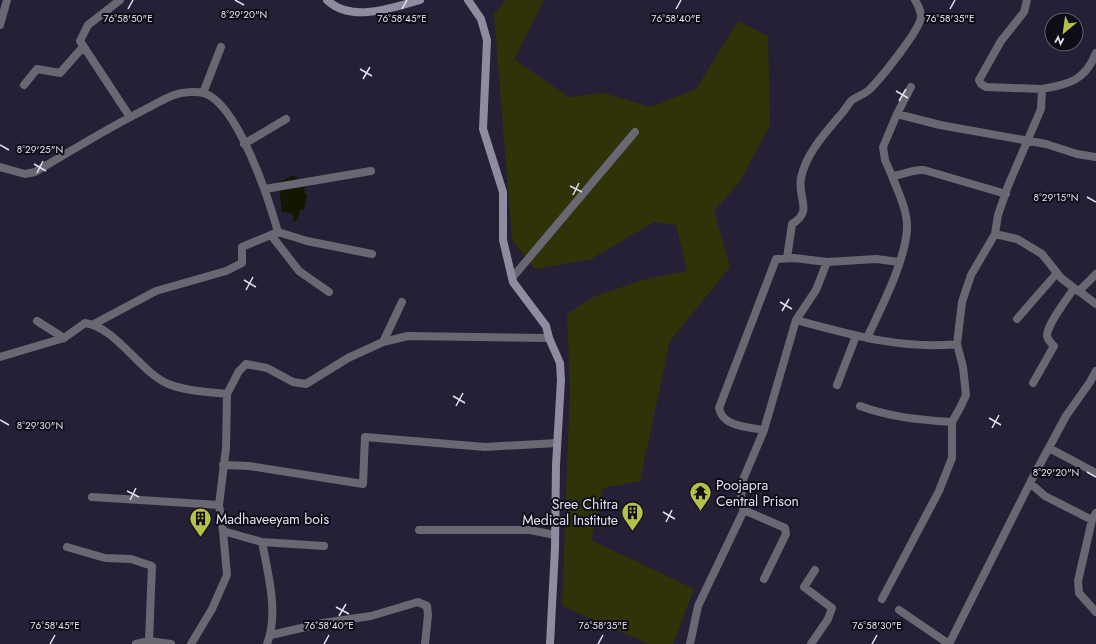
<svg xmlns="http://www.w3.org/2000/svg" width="1096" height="644" font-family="Jost,sans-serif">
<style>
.green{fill:#2f3307}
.water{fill:#141700}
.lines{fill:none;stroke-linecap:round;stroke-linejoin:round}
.street{stroke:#696772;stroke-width:8}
.secondary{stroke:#908c9f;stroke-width:8}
.ticks{fill:none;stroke:#e2dfee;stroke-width:1.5}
.labels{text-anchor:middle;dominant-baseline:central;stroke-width:4;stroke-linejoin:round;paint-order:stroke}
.poi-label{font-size:14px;fill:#e2dfee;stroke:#0e0c16;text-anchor:start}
.ticks-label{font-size:10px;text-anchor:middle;fill:#e2dfee;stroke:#0e0c16;stroke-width:4;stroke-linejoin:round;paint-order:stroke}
</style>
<rect width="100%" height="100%" fill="#262036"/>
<path class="green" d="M506 0H544L514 59 569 97 604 93 651 107 696 89 738 21 768 36 770 125 739 183 714 211 730 267 670 341 640 481 603 488 591 540 694 589 673 644H649L562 606 570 390 567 314 593 297 642 280 687 271 676 225 654 222 591 259 535 269 512 240 494 14Z"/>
<path class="water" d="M294 175 306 186 304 190 307 196 304 210H300L298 219 294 222 292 221 294 217 291 213 282 212 279 189 281 181Z"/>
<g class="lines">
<path class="street" d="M120 0 88 25 80 41 130 117
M0 25 7 0
M24 85 37 69 60 73 83 47
M1042 89C1069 84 1085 81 1096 53
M203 93 221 47
M897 114 911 87
M244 144 286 119
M0 167 25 174 35 172C71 151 106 129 144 110 154 105 163 99 174 95 182 92 196 91 204 93 238 104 269 200 278 232L242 247V263L226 271 156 291 94 324
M892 176 885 160 883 147 897 114 940 125 1046 144 1077 154 1096 157
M265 189 371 171
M278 232 307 241 372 254
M995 234 1017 239 1042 254 1061 278 1078 291
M271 235 299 271 329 292
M787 258 792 224C814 211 797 198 801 178 806 153 827 131 843 112 846 108 849 103 852 100 858 96 865 94 870 89 881 78 920 30 921 17 921 11 918 5 915 0
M827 262 876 259 899 262
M1096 274 1079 291 1096 304
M512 278 635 132
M1017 319 1057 273
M37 321 64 338
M867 338C881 308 905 262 907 229 908 211 898 192 892 176 904 175 912 169 924 170L1006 194
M383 342 402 302
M0 357 64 338 85 323C115 327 138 369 166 383 184 391 208 392 227 394L239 371 246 364 267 368 293 382 306 384 348 358 383 342 408 336 549 338
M1033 383 1054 346C1051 343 1048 341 1047 336 1047 324 1068 298 1074 288
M837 385 856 336
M860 406C890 417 919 420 952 422
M764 430C749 427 722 427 719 408L776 259 794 258 827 262 816 290 796 320
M1049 448 1096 473
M223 465 249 466 363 484 365 437 485 447 557 443
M1031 484 1045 496 1092 520
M92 497 219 505
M744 510 785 528 786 534 764 579
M1096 513 1092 520 1078 581 1079 593 1096 612
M419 530H530L555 535
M223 531 262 542 324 546
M262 542C268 574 279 613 267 644
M67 547 105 558 131 559 152 566 149 641
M882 599 939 491 952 458V422L961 406 966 395 963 367 957 344
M899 610 949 644 1032 479 1066 416 1090 382 1096 371
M271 635 323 623 371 616 418 602 427 606 428 615 425 644
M136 644 149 641 171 644
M191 644 212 609 227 575 223 531 219 505 226 448 227 394
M690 644 698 606 744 510 741 500 742 482 764 430 796 320C848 334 902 350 957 344L962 302 971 275 995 234 998 215 1008 186 1041 109 1042 89 986 87 981 84 979 80 1001 41 1024 12 1027 0
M811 644 828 619 832 608 804 587 815 570"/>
<path class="secondary" d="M327 0C351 23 392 8 420 0
M468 0 481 19 487 40 483 129 503 192V240L513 282 546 326 549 338 560 363 561 380 556 465 555 548 550 644"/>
</g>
<path class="ticks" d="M235 0 244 5M128 9 133 0M402 9 407 0M676 9 681 0M950 9 955 0M360 69 372 76M363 79 370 67M896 91 908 98M899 101 906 89M0 145 9 150M34 164 46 171M37 173 43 161M570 186 582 192M573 195 579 183M1087 197 1096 202M244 280 256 287M246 290 253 277M780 302 792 309M782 311 789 299M453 396 465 403M456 406 463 393M989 418 1001 425M0 420 9 425M992 428 999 415M1087 472 1096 477M127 491 139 497M130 500 136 488M663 512 675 519M666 522 672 510M336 607 349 614M339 616 346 604M50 644 55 635M324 644 329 635M598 644 603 635M872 644 877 635"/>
<defs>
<symbol id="temple-pin" viewBox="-11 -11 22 30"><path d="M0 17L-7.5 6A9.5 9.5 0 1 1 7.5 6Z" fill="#b6c149" stroke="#0e0c16"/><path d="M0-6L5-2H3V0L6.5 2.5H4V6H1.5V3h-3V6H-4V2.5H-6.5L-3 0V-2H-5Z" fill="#111"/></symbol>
<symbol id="building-pin" viewBox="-11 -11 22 30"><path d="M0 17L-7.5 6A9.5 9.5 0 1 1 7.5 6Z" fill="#b6c149" stroke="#0e0c16"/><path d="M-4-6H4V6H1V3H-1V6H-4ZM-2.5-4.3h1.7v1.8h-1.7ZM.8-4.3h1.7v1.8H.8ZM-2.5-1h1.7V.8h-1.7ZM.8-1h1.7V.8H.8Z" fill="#111"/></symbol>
</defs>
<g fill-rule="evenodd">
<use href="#temple-pin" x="688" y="480" width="25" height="34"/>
<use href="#building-pin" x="620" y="500" width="25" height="34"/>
<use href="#building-pin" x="188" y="506" width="25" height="34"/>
</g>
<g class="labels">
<g class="poi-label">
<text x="716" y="485">Poojapra<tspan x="716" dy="16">Central Prison</tspan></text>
<text x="618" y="504" text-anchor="end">Sree Chitra<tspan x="618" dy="16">Medical Institute</tspan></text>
<text x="216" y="519">Madhaveeyam bois</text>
</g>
</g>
<g class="ticks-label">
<text x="244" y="18">8°29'20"N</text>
<text x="128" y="22">76°58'50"E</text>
<text x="402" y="22">76°58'45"E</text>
<text x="676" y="22">76°58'40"E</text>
<text x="950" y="22">76°58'35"E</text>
<text x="40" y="153">8°29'25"N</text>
<text x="1056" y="201">8°29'15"N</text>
<text x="40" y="429">8°29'30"N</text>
<text x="1056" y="476">8°29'20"N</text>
<text x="55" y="629">76°58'45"E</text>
<text x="329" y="629">76°58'40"E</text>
<text x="603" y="629">76°58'35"E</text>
<text x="877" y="629">76°58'30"E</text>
</g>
<g transform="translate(1064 32) rotate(209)"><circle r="19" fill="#0e0c16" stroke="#63606c"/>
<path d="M0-3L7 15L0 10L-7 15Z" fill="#b6c149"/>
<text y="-6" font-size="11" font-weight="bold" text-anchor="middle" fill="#e2dfee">N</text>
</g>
</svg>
